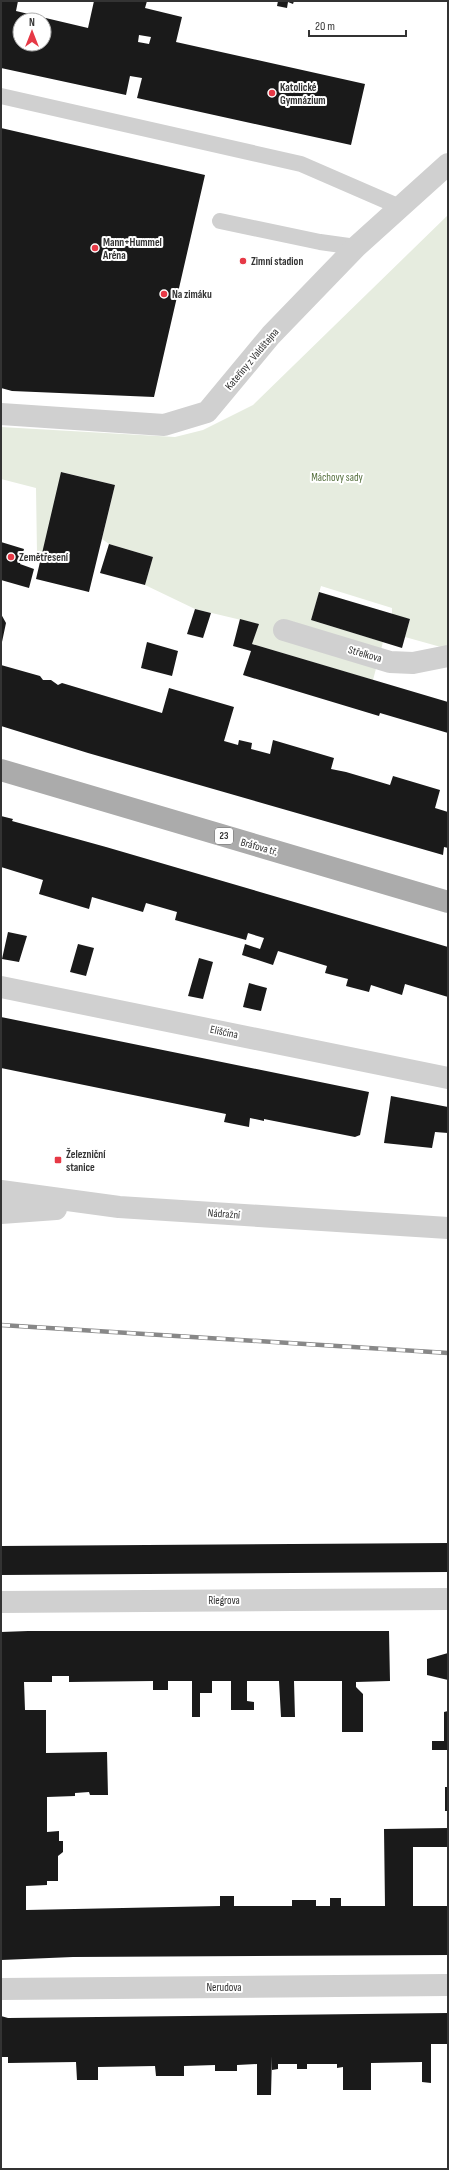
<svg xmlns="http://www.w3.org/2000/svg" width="449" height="2170" font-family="'Sofia Sans Condensed',sans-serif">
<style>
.green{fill:#e6ecdf}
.building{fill:#1a1a1a;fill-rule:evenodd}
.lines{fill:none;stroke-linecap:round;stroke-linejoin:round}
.lane{stroke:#d0d0d0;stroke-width:16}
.street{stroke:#d0d0d0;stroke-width:22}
.primary{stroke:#ababab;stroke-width:22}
.rail-casing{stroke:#888;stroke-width:4.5}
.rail{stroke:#fff;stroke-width:3;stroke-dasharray:9;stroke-linecap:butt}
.poi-dot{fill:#e63946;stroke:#fff;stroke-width:1.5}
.labels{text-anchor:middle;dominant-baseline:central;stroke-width:4;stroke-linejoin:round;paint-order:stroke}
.shield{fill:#fff;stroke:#707070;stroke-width:1}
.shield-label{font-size:10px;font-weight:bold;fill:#333}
.poi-label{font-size:11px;font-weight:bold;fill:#333;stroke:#fff;text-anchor:start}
.street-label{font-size:11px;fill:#333;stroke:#fff}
.park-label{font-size:11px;fill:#56703f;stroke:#fff}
</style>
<rect width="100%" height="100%" fill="#fff"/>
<path class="green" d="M448 215V649L405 637 410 619 392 615V608L321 586 311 620 383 642 373 680 252 644 258 624 195 609 145 585 153 557 109 544 102 539 115 485 62 472 42 555 37 553 36 488 1 479V427L175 437 203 430 253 405Z"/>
<path class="building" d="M1 1H18L16 11 88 28 94 1H147L145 8 182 17 176 42 365 84 351 145 137 98 142 78 130 76 126 95 1 68ZM20 20H44V44H20ZM139 35 151 37 149 44 138 42Z
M278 1H294L293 4 288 2 287 8 277 6Z
M1 128 205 175 154 397 12 391 1 388Z
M61 472 115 485 89 592 36 579Z
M1 542 24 549 20 564 34 569 29 588 1 580Z
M109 544 153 557 145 585 100 573Z
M319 592 410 619 402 648 311 620Z
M195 609 211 613 203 638 187 634Z
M1 614 6 623 2 642H1Z
M240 619 259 624 252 644 448 702V733L380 713 379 716 243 675 251 651 233 646Z
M147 642 178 651 172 676 141 668Z
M1 665 40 676 43 680H51L58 685 62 683 162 713 169 688 234 707 224 741 238 745 239 740 252 743 251 749 270 754 273 740 334 758 331 769 346 772 390 785 393 776 440 790 435 808 448 812V848L444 847 443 855 88 753 1 726Z
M1 816 13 819 12 821 106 847 448 947V997L405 984 402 995 371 985 369 992 346 986 348 979 325 973 327 966 278 951 273 965 242 955 245 944 260 949 264 938 248 933 246 940 175 920 177 912 146 903 143 912 92 897 89 909 39 894 43 880 1 867Z
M8 932 27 936 19 962 2 959Z
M78 944 94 948 86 976 70 972Z
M199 958 213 962 203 999 188 996Z
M249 983 267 988 261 1011 243 1007Z
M1 1017 369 1092 360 1135 355 1137 264 1119V1121L250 1118 249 1127 224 1122 226 1114 1 1068Z
M391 1096 448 1107V1133L435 1132 432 1148 384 1143Z
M448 1543V1572L1 1575V1546Z
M28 1631H389L390 1681 356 1682V1687L363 1694V1732H342V1681H294L295 1717H281L279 1681H247V1701L254 1702V1710H231V1681H212V1693H200V1717H192V1681H168V1690H153V1681L69 1682V1676H52V1682H24L25 1710H46V1753L107 1752 108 1795H90L89 1792 75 1793V1796L47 1797V1832L59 1831V1841H63V1852L58 1856V1881H47V1885L26 1886V1910L220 1906V1896H234V1906H292V1900H316V1906H330V1898H341V1906H385L384 1829 448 1828V1847H413V1906H448V1955L73 1957 1 1960V1632Z
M448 1653V1680L427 1675V1659Z
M448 1711V1750H432V1741H444V1712Z
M445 1787H448V1811H445Z
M448 2013V2044H431V2083L422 2082V2062L371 2063V2090H343V2067L337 2068V2064H307V2069H297V2064H278V2069L272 2070V2056L271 2095H257V2064L237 2065V2071H215V2065L184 2066V2076H156L155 2066 98 2067V2080H77L76 2062 8 2063V2057H1V2016L8 2018Z"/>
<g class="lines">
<path class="lane" d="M1 96 301 164 400 207
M220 221 320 242 356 247"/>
<path class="street" d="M1 414 164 425 207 412 271 335 356 247 448 164
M284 630 390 662 413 663 448 656
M1 987 448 1078
M1 1191 119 1207 448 1228
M1 1213 56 1209
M1 1602 448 1599
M1 1989 448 1985"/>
<path class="primary" d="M1 770 448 902"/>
<defs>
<path id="rail" d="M1 1325 448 1353"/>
</defs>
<use href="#rail" class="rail-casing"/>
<use href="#rail" class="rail"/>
</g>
<g class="poi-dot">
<circle cx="272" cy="93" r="4"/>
<circle cx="95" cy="248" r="4"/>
<circle cx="243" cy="261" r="4"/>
<circle cx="164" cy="294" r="4"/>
<circle cx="11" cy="557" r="4"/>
<rect x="54" y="1156" width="8" height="8" rx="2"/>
</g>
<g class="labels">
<rect class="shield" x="215" y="828" width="18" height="16" rx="3"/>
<g class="shield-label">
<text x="224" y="836">23</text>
</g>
<g class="poi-label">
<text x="280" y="87">Katolické<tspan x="280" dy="13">Gymnázium</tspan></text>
<text x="103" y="242">Mann+Hummel<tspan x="103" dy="13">Aréna</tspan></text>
<text x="251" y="261">Zimní stadion</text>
<text x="172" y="294">Na zimáku</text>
<text x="19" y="557">Zemětřesení</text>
<text x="66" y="1154">Železniční<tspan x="66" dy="13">stanice</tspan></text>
</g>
<g class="street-label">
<text transform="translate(252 359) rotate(-50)">Kateřiny z Valdštejna</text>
<text transform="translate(365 654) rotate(16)">Střelkova</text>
<text transform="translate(259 847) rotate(16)">Bráfova tř.</text>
<text transform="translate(224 1032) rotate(12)">Eliščina</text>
<text transform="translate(224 1214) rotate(4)">Nádražní</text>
<text x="224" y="1600">Riegrova</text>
<text x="224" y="1987">Nerudova</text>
</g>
<g class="park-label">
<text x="337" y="477">Máchovy sady</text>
</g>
</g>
<rect width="449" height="2170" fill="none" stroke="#333333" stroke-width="4"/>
<g transform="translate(32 32)"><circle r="19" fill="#ffffff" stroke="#adadad"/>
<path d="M0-3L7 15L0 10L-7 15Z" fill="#e63946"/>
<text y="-6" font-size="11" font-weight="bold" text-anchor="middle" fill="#333333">N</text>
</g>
<path d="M309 30v6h97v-6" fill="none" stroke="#333333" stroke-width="2"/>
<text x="315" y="30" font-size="12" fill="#333333" stroke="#ffffff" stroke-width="3" paint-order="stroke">20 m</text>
</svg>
